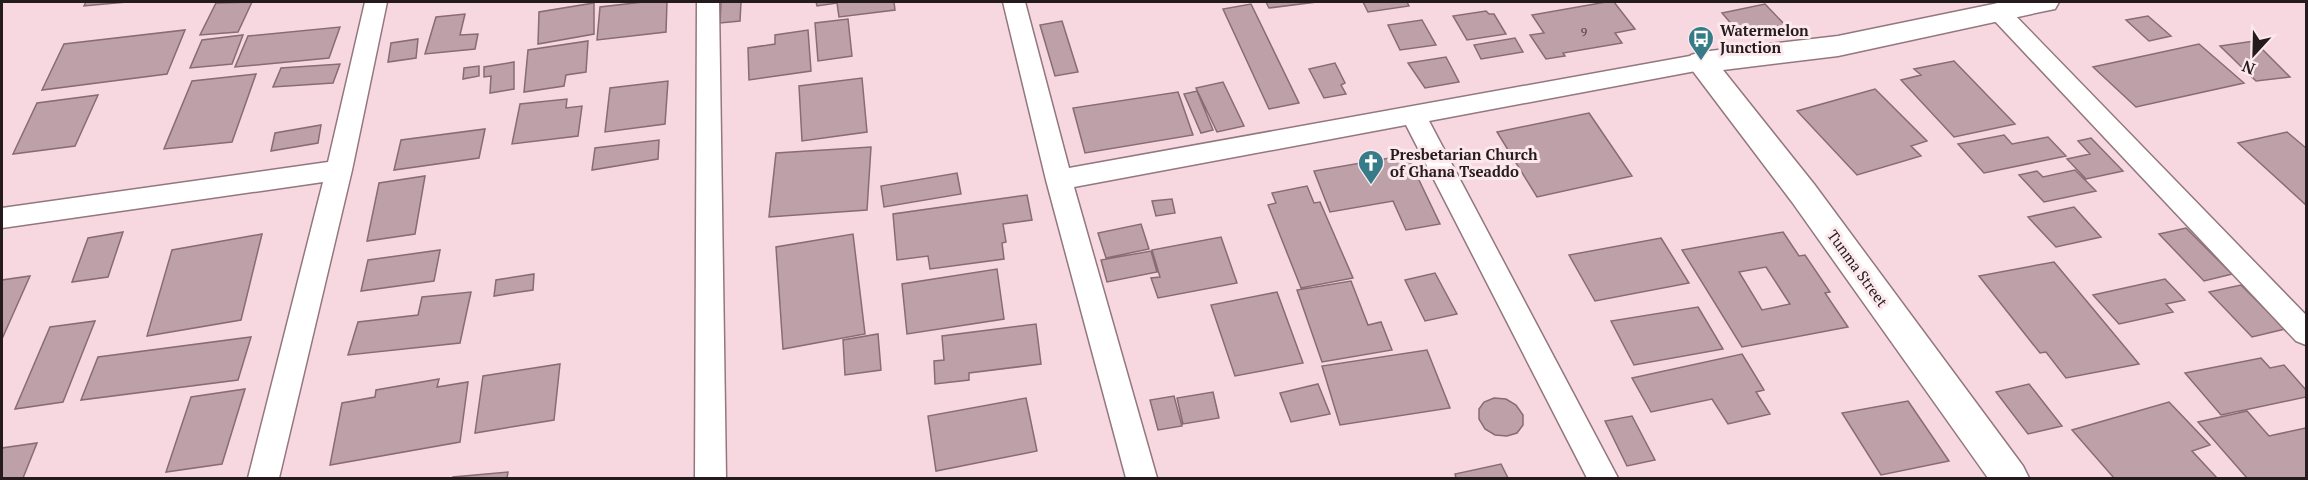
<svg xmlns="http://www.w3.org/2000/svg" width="2308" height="480" font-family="'PT Serif',serif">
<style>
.building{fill:#bea0a8;stroke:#886c73;stroke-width:1.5;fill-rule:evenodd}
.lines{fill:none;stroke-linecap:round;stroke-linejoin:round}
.street-casing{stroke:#93777e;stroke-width:3}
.secondary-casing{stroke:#93777e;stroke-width:3}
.street{fill:#fff;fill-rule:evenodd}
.secondary{fill:#fff;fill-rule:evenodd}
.labels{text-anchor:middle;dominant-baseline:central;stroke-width:6;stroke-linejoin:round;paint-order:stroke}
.number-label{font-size:12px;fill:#4b3c40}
.poi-label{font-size:15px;font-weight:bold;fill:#251a1d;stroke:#fce9ed;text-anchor:start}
.street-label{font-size:15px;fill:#251a1d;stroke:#fce9ed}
</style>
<rect width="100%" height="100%" fill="#f7d8e0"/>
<path class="building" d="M86 2H127L84 6Z
M252 2 238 32 200 35 216 3Z
M643 2H667L666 32 597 40 600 7Z
M721 2H741L740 21 720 23Z
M816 2H894L895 10 839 17 837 3 817 6Z
M1266 2H1317L1269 8Z
M1363 2H1407L1409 6 1368 12Z
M1606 2H1614L1635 29 1615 33 1622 43 1563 53 1565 56 1546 59 1530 35 1544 33 1532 15Z
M594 3V34L538 44 539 12Z
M1251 4 1299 103 1269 109 1223 9Z
M1765 4 1785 25 1740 34 1722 13Z
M1486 11 1489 14H1494L1506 34 1467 40 1453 16Z
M465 14 460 35 478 34 475 49 425 54 436 17Z
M2148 16 2171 36 2149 41 2126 20Z
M848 19 852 56 818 61 815 23Z
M1422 20 1436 45 1400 50 1388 25Z
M1062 21 1078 72 1055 76 1040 25Z
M340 27 329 58 235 67 248 36Z
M185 30 167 74 42 90 64 44Z
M808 30 811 71 749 80 748 48 775 44V35Z
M243 35 232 64 190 68 202 40Z
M1515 38 1523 52 1481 59 1474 45Z
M418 39 416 58 388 62 391 43Z
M588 41 586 72 566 75 564 86 524 92 528 50Z
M2254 41 2290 77 2256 81 2220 46Z
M2199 44 2244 83 2136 107 2093 67Z
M1446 57 1459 82 1425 88 1408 63Z
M1954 61 2015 124 1954 137 1901 80 1921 75 1914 69Z
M514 62V89L490 93 491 76 484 77V67Z
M1335 63 1345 83 1341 85 1346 94 1324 98 1309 69Z
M340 64 333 83 273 87 281 68Z
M479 66V76L463 79 464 68Z
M256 74 232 142 164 149 192 81Z
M862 78 867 132 802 141 799 86Z
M668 81 665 124 605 132 610 88Z
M1223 82 1244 126 1217 132 1196 88Z
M1875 89 1927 141 1911 146 1921 156 1857 175 1797 111Z
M1197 91 1213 130 1201 133 1184 94Z
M1178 92 1193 135 1085 153 1073 108Z
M98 95 75 146 13 154 37 103Z
M567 99 566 108 582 106 578 136 512 144 520 104Z
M1589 113 1632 176 1537 197 1497 132Z
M321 125 318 143 271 151 275 133Z
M485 129 479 158 394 170 401 140Z
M2287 132 2306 148V205L2238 143Z
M2004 135 2012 144 2048 137 2066 156 1984 173 1958 144Z
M2091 138 2123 171 2086 179 2067 159 2090 154 2078 141Z
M659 140 658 159 592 170 595 148Z
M871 147 867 210 769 217 776 153Z
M1407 155 1440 224 1406 230 1393 201 1330 212 1314 171Z
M2075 170 2096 191 2044 202 2019 175 2037 171 2043 177Z
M957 173 961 194 884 207 881 186Z
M425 176 415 234 367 241 379 183Z
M1307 186 1314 203 1320 202 1353 278 1301 288 1268 205 1276 203 1272 193Z
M1027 195 1032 220 1003 224 1006 242 1002 243 1004 259 930 269 928 256 897 260 893 214Z
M1172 199 1175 213 1156 216 1152 201Z
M2074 207 2101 237 2056 247 2028 217Z
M1141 224 1149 249 1106 258 1098 233Z
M2186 228 2232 274 2204 281 2159 234Z
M123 232 108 277 72 282 88 238Z
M1783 232 1799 256 1805 255 1830 292 1825 293 1848 327 1742 347 1682 250ZM1766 267 1790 304 1762 310 1739 272Z
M262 234 241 320 147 336 172 250Z
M853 234 865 334 783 349 776 247Z
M1221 237 1237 283 1158 298 1151 278 1160 277 1152 250Z
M1661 238 1689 283 1595 301 1569 255Z
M440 250 434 281 361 291 368 260Z
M1151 251 1157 272 1107 282 1101 260Z
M2054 262 2139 364 2066 378 2046 352 2040 353 1979 276Z
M997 269 1004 319 907 334 902 284Z
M1435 273 1457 314 1425 321 1405 280Z
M534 274 533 290 494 296 496 280Z
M30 276 2 339V280Z
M2165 279 2185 300 2166 304 2173 312 2119 324 2093 295Z
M1351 281 1368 325 1381 322 1392 350 1322 362 1297 290Z
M2241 285 2285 329 2252 337 2209 292Z
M471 292 460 343 348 355 358 322 418 315 422 297Z
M1277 292 1303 363 1235 376 1211 305Z
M1698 307 1723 349 1634 365 1611 321Z
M95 321 63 402 15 409 50 327Z
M1036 324 1041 364 969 373V380L935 384 934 361 944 360 942 336Z
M878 334 881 370 845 375 843 340Z
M251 337 238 380 81 400 98 357Z
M1427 350 1450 408 1340 425 1322 366Z
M1742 354 1764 390 1756 392 1770 414 1728 424 1712 399 1651 412 1632 378Z
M2261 358 2270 368 2284 365 2306 390V397L2221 415 2185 373Z
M560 364 554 420 475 433 483 376Z
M439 379 437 387 468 382 460 442 330 465 342 403 375 397 376 390Z
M1318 384 1330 414 1291 422 1280 393Z
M2029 384 2062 426 2028 434 1996 392Z
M245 389 222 464 166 472 191 397Z
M1213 392 1219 418 1183 424 1177 398Z
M1174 396 1182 426 1158 430 1150 400Z
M1026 398 1037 451 936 471 928 416Z
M1494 398 1506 399 1516 405 1523 415V425L1517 433 1507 436 1495 435 1485 429 1479 419V409L1484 402Z
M1908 401 1949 461 1881 475 1842 413Z
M2169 402 2210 445 2192 451 2217 478H2114L2072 430Z
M2247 411 2269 436 2306 428V478H2247L2198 422Z
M1632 416 1655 460 1627 466 1605 421Z
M37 443 23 478H2V448Z
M1501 464 1508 478H1456L1455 474Z
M508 472 507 478H453V477Z"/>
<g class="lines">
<defs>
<path id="street" d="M365 2H387L352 170 279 478H248L323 182 2 228V208L328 162Z
M697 2H719L726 478H695Z
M1003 2H1025L1069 168 1701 54 1709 56 1713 62 1709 68 1701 70 1429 121 1618 478H1587L1406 125 1074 187 1157 478H1126L1046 180Z
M1998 3 2006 6 2306 315V345L2296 341 1990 16 1986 11 1990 6Z"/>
<path id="secondary" d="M2003 2H2059L2055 9 2045 11 1838 56 1723 70 1814 184 2023 466 2029 478H1988L1792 202 1686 62 1691 55 1701 52 1838 36Z"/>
</defs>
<use href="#street" class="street-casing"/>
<use href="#secondary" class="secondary-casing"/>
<use href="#street" class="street"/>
<use href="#secondary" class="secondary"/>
</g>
<defs>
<symbol id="bus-pin" viewBox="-11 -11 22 30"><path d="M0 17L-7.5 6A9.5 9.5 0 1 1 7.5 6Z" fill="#367c88" stroke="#fce9ed"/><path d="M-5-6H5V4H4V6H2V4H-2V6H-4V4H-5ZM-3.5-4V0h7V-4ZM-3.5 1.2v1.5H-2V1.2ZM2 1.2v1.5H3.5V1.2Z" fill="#fff"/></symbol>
<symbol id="church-pin" viewBox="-11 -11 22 30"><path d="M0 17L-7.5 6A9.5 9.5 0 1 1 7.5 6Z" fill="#367c88" stroke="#fce9ed"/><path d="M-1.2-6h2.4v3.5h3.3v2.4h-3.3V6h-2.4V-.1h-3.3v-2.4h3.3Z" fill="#fff"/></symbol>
</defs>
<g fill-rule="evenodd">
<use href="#bus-pin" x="1686" y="24" width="30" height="40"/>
<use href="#church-pin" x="1356" y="148" width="30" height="40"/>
</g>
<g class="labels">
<g class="number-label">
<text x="1584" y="31">9</text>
</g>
<g class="poi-label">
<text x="1720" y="30">Watermelon<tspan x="1720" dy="17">Junction</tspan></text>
<text x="1390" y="154">Presbetarian Church<tspan x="1390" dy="17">of Ghana Tseaddo</tspan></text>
</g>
<g class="street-label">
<text transform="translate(1858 268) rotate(54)">Tunma Street</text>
</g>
</g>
<rect width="2308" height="480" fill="none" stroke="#251a1d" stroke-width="6"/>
<g transform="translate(2254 54) rotate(202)" stroke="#fce9ed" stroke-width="4.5" paint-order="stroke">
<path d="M0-4.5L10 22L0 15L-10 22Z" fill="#251a1d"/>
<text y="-9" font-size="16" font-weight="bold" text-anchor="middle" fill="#251a1d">N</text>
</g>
</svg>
